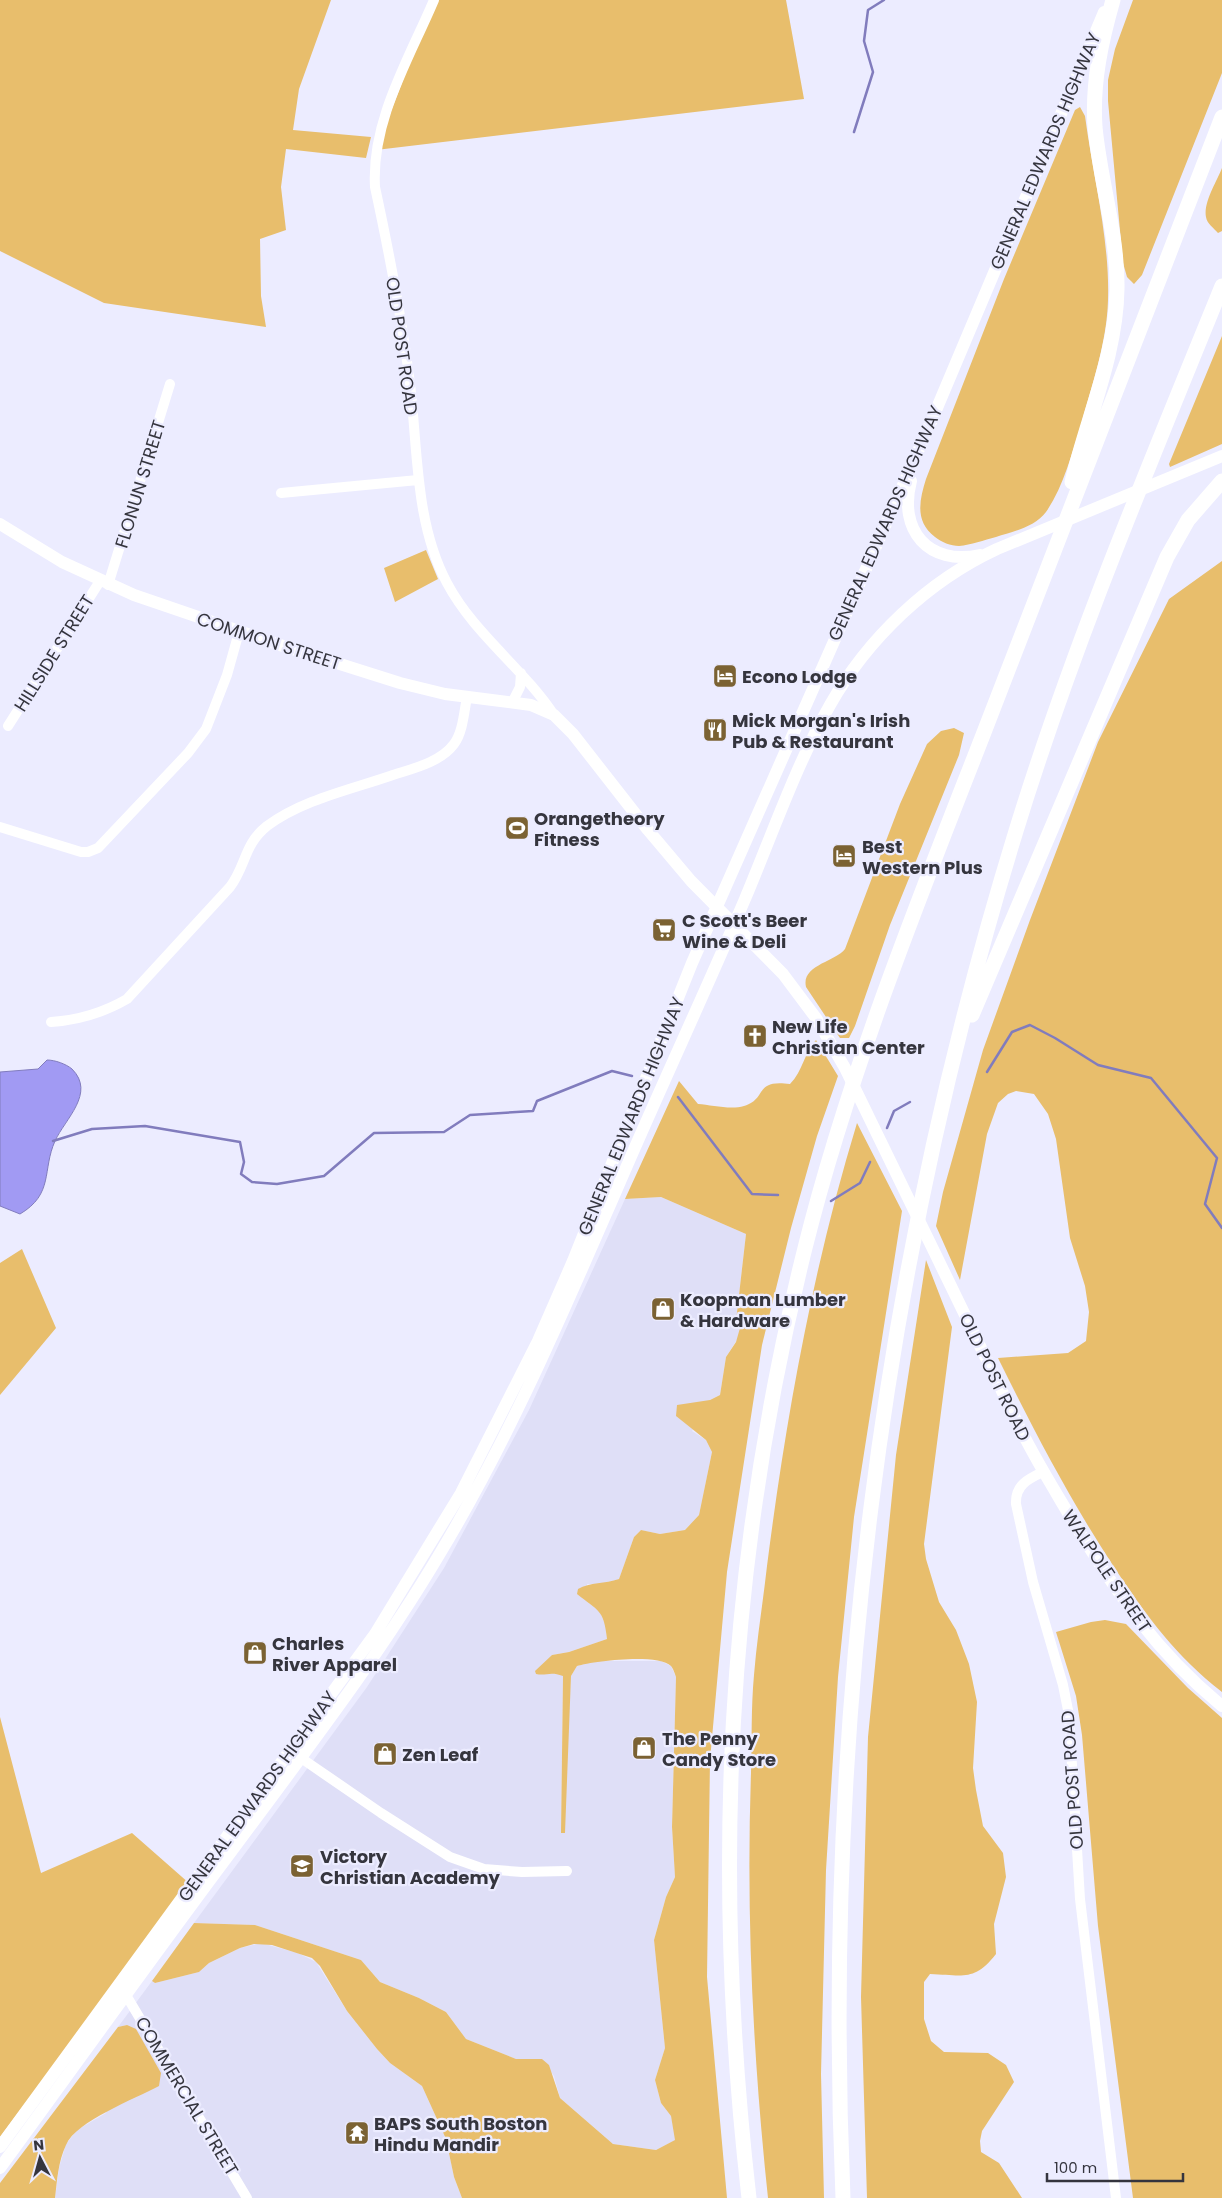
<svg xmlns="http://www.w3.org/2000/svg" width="1222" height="2198" font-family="Poppins,sans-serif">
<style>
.built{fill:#dfdff7}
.green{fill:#e8be6c}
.water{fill:#a19af3;stroke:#817cbd}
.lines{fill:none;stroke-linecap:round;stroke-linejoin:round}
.stream{stroke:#817cbd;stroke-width:2.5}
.minor{stroke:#fff;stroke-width:10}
.major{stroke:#fff;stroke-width:12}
.highway{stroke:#fff;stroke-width:15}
.labels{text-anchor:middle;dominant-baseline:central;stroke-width:4.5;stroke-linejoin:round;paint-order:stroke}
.street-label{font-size:18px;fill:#35353e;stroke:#ececff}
.poi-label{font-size:18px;font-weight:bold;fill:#35353e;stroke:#ececff;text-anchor:start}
</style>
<rect width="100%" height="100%" fill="#ececff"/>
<path class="built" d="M661 1197 746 1234 736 1321 740 1328V1335L726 1357 720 1395 710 1400 692 1431 706 1440 712 1452 699 1515 685 1530 660 1534 641 1530 634 1537 619 1579 604 1584H587V1602L598 1608 606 1626 607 1639 569 1652 552 1655 536 1674 552 1672 563 1675 561 1833 571 1676 577 1666 595 1661H661L671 1666 676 1677 672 1827 675 1877 666 1897 654 1940 665 2048 655 2080 661 2103 671 2116 676 2140 656 2150 613 2144 560 2098 554 2076 542 2059H516L466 2039 446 2012 419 1998 380 1982 361 1960 255 1925 194 1923 367 1687 444 1568 529 1410 625 1199Z
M261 1943 298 1953 316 1962 347 2011 377 2049 390 2063 422 2086 446 2139 454 2177 462 2198H55L59 2168 66 2144 77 2130 106 2113 127 2025 118 2027 152 1981 155 1983 199 1972 209 1963 240 1948Z"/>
<path class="green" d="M0 0H331L299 89 293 130 371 137 366 158 286 149 281 187 286 230 260 239 261 296 266 327 104 303 0 251Z
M434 0H786L804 99 376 150Z
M1133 0H1222V73L1142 275 1134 284 1127 277 1123 263 1108 101V80L1115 49Z
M1080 107 1085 116C1093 176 1110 240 1108 300 1107 342 1092 385 1081 425 1072 453 1063 488 1046 512 1035 527 1012 532 996 537 984 540 971 545 959 546 951 546 941 542 935 537 915 522 919 501 926 479L1004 279 1075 110Z
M1222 168V231L1218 233C1214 228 1207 224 1206 217 1203 203 1217 181 1222 168Z
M1222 336V444L1170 467 1169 464Z
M426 550 438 579 395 602 384 568Z
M1222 561V1692C1176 1656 1148 1618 1116 1570 1071 1502 1034 1431 998 1358L1068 1353 1086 1341 1089 1312 1085 1286 1070 1238 1056 1139 1048 1114 1034 1094 1016 1091 1008 1094 998 1103 987 1134 960 1280 936 1226 943 1192 983 1050 1030 920 1098 742 1169 599Z
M954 728 964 733 959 755 890 925 855 1026 849 1038H840L806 987C801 965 835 962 845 949L900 804 927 744 941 731Z
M816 1040 838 1076 817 1136 791 1228 762 1345 727 1572 710 1760 707 1977 727 2198H462L454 2177 446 2139 422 2086 390 2063 377 2049 347 2011 320 1966 312 1958 272 1945 254 1944 240 1948 209 1963 199 1972 155 1983 152 1981 194 1923 255 1925 361 1960 380 1982 419 1998 446 2012 466 2039 516 2059H542L549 2065 560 2098 613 2144 656 2150 675 2140 671 2116 661 2103 655 2080 665 2048 654 1940 666 1897 675 1877 672 1827 676 1677C675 1674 673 1668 671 1666 658 1653 593 1661 577 1666L571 1676 565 1833H561L563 1676C550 1671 547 1676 536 1674L535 1671 552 1655 569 1652 607 1639C604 1609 598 1611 577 1594L578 1589C590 1582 605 1584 619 1579L634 1537 641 1530 660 1534 685 1530 699 1515 712 1452 706 1440 676 1416 677 1405 710 1400 720 1395 726 1357 736 1342 740 1328 736 1321 746 1234 661 1197 625 1199 679 1081 698 1104C711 1105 731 1110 744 1106 768 1099 753 1079 790 1084 803 1071 804 1053 816 1040Z
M857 1123 902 1211 854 1517 838 1677 826 1870 821 2074 824 2198H768C753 2057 746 1915 751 1773 752 1740 751 1707 754 1675 757 1638 763 1602 767 1566 786 1417 813 1267 857 1123Z
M22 1249 56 1328 0 1395V1263Z
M926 1260 952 1327 924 1544 926 1559 939 1602 956 1630 969 1664 977 1702 973 1768 976 1790 983 1826 1003 1853 1006 1877 994 1924 996 1954C974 1982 963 1975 930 1974L924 1982V2019L931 2041 944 2052 988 2053 1006 2065 1014 2082 982 2131 980 2141 981 2152 999 2163 1022 2198H867L861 1997 868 1737 896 1455Z
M1105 1620 1126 1624 1188 1688 1222 1718V2198H1133L1098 1926 1082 1735 1076 1696 1056 1632 1091 1622Z
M0 1717 41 1873 132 1833 190 1884 0 2137Z
M127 2025 136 2029 161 2073 159 2086C135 2099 76 2121 66 2145 58 2162 57 2181 55 2198H0V2183L118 2027Z"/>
<path class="water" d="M47 1060C55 1060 66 1064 72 1069 96 1093 65 1119 55 1141 42 1170 54 1194 20 1214L0 1206V1072L38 1069Z"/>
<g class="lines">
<path class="stream" d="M854 132 873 72 864 41 868 10 884 0
M987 1072 1012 1032 1030 1025 1055 1038 1098 1065 1151 1078 1217 1158 1205 1204 1222 1228
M678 1097 752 1194 778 1195
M887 1128 894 1111 910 1102
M53 1141 92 1129 145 1126 240 1142 244 1162 241 1174 252 1182 277 1184 324 1176 374 1133 444 1132 470 1115 533 1111 537 1101 612 1071 632 1076
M831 1201 860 1183 870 1162"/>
<path class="minor" d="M434 0C409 59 371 121 375 187 389 252 402 318 410 384 418 450 415 523 447 583 474 634 523 668 554 715
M281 493 418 480
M108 585 170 384
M512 703 520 687 521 673
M8 726 100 581
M0 827 81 852H88L98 848 188 753 206 729 227 675 239 632
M51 1022C80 1020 103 1013 127 999L230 887C246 866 244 844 267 826 302 800 349 790 390 776 411 769 440 763 454 744 463 732 464 712 467 697
M1043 1472C1028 1479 1015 1485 1016 1504L1033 1582 1063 1685 1069 1715 1080 1899 1116 2198
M301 1758 381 1813 450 1857 484 1869 522 1872 567 1871
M126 1995 247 2198"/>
<path class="major" d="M911 481C898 530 928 566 980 555
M0 524 62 562 134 595 283 646 400 683 445 694 531 705 554 715 573 734 648 830 691 881 783 974 816 1018 845 1068 1016 1420C1033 1456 1054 1489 1074 1523 1118 1595 1156 1652 1222 1706
M0 2147 375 1634 461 1493 538 1341 573 1261 692 963 934 415 1104 12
M0 2168C76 2064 151 1959 228 1856 301 1757 376 1661 439 1555 510 1437 561 1317 616 1191 658 1093 703 997 745 899 772 835 796 765 830 705 868 638 928 581 997 549L1222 456"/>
<path class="highway" d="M1072 482C1087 418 1116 356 1117 289 1118 235 1100 181 1095 127 1092 83 1101 42 1113 0
M972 1015 1167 557 1188 520 1222 481
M749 2198C712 1876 726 1564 805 1248 849 1072 917 904 983 735 1062 529 1142 323 1222 117
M843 2198C823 1737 880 1273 1016 831 1073 645 1149 466 1222 286"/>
</g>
<defs>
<symbol id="hotel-square" viewBox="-11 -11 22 22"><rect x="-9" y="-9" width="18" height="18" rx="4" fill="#7b6233" stroke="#ececff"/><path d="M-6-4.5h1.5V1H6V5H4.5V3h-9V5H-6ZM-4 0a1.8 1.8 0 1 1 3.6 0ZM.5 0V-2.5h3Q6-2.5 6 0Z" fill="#fff"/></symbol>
<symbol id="restaurant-square" viewBox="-11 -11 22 22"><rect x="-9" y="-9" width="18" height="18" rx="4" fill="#7b6233" stroke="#ececff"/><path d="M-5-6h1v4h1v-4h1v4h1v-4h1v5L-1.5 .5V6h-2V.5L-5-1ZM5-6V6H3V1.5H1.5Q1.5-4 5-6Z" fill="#fff"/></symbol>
<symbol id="stadium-square" viewBox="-11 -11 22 22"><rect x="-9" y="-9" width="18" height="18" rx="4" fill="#7b6233" stroke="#ececff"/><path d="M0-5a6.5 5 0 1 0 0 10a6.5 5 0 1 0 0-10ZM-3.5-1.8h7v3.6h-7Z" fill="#fff"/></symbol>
<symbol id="supermarket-square" viewBox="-11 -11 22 22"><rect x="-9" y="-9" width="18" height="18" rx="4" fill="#7b6233" stroke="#ececff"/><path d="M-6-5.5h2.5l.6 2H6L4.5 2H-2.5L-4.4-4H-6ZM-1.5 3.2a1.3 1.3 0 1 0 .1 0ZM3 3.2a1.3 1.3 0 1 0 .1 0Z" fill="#fff"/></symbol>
<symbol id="church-square" viewBox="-11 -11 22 22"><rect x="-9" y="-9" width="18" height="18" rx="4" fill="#7b6233" stroke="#ececff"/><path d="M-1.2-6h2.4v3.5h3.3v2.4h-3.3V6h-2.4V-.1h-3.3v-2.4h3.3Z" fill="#fff"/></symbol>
<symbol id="shop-square" viewBox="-11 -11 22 22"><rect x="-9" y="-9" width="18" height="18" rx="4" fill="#7b6233" stroke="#ececff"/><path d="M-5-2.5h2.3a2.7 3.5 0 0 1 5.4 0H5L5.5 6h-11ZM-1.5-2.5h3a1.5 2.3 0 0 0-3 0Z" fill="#fff"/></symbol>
<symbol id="school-square" viewBox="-11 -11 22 22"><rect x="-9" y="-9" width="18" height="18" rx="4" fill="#7b6233" stroke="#ececff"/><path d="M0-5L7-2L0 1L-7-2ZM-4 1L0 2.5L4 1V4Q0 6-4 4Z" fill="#fff"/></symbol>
<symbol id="temple-square" viewBox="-11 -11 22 22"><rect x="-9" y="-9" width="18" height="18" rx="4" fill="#7b6233" stroke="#ececff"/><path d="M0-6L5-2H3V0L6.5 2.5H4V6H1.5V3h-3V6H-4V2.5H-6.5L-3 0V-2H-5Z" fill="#fff"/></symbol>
</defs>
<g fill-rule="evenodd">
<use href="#hotel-square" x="711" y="662" width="28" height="28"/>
<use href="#restaurant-square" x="701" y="716" width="28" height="28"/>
<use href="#stadium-square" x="503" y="814" width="28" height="28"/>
<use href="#hotel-square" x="830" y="842" width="28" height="28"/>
<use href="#supermarket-square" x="650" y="916" width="28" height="28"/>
<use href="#church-square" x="741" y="1022" width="28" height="28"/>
<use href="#shop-square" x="649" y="1295" width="28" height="28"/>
<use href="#shop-square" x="241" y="1639" width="28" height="28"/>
<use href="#shop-square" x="630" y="1734" width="28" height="28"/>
<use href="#shop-square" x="371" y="1740" width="28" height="28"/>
<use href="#school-square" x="288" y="1852" width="28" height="28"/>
<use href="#temple-square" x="343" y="2119" width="28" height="28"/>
</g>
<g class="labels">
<g class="street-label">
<text transform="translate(1045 151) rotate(-67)">GENERAL EDWARDS HIGHWAY</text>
<text transform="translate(402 346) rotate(82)">OLD POST ROAD</text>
<text transform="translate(140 484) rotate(-73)">FLONUN STREET</text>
<text transform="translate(885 523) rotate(-66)">GENERAL EDWARDS HIGHWAY</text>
<text transform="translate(269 641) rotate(18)">COMMON STREET</text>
<text transform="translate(54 653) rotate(-58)">HILLSIDE STREET</text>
<text transform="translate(631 1116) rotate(-68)">GENERAL EDWARDS HIGHWAY</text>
<text transform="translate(995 1377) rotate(64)">OLD POST ROAD</text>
<text transform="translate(1107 1571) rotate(56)">WALPOLE STREET</text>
<text transform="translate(1072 1780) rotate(-94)">OLD POST ROAD</text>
<text transform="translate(257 1796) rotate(-54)">GENERAL EDWARDS HIGHWAY</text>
<text transform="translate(187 2096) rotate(59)">COMMERCIAL STREET</text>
</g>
<g class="poi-label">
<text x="742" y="676">Econo Lodge</text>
<text x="732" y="720">Mick Morgan's Irish<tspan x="732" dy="21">Pub &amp; Restaurant</tspan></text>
<text x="534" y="818">Orangetheory<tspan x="534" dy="21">Fitness</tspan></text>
<text x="862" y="846">Best<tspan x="862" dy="21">Western Plus</tspan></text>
<text x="682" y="920">C Scott's Beer<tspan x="682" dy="21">Wine &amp; Deli</tspan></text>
<text x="772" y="1026">New Life<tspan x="772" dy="21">Christian Center</tspan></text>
<text x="680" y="1299">Koopman Lumber<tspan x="680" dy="21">&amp; Hardware</tspan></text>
<text x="272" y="1643">Charles<tspan x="272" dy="21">River Apparel</tspan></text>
<text x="662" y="1738">The Penny<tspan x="662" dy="21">Candy Store</tspan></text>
<text x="402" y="1754">Zen Leaf</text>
<text x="320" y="1856">Victory<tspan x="320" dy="21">Christian Academy</tspan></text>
<text x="374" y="2123">BAPS South Boston<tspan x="374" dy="21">Hindu Mandir</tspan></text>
</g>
</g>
<g transform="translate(40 2158) rotate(354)" stroke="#ececff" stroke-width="4" paint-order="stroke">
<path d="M0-4L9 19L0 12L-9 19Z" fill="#35353e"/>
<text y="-8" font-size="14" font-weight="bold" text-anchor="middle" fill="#35353e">N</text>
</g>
<path d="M1047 2173v8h136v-8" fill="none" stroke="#35353e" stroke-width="2.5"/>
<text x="1054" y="2173" font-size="15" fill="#35353e" stroke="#ececff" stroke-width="4" paint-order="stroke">100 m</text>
</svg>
